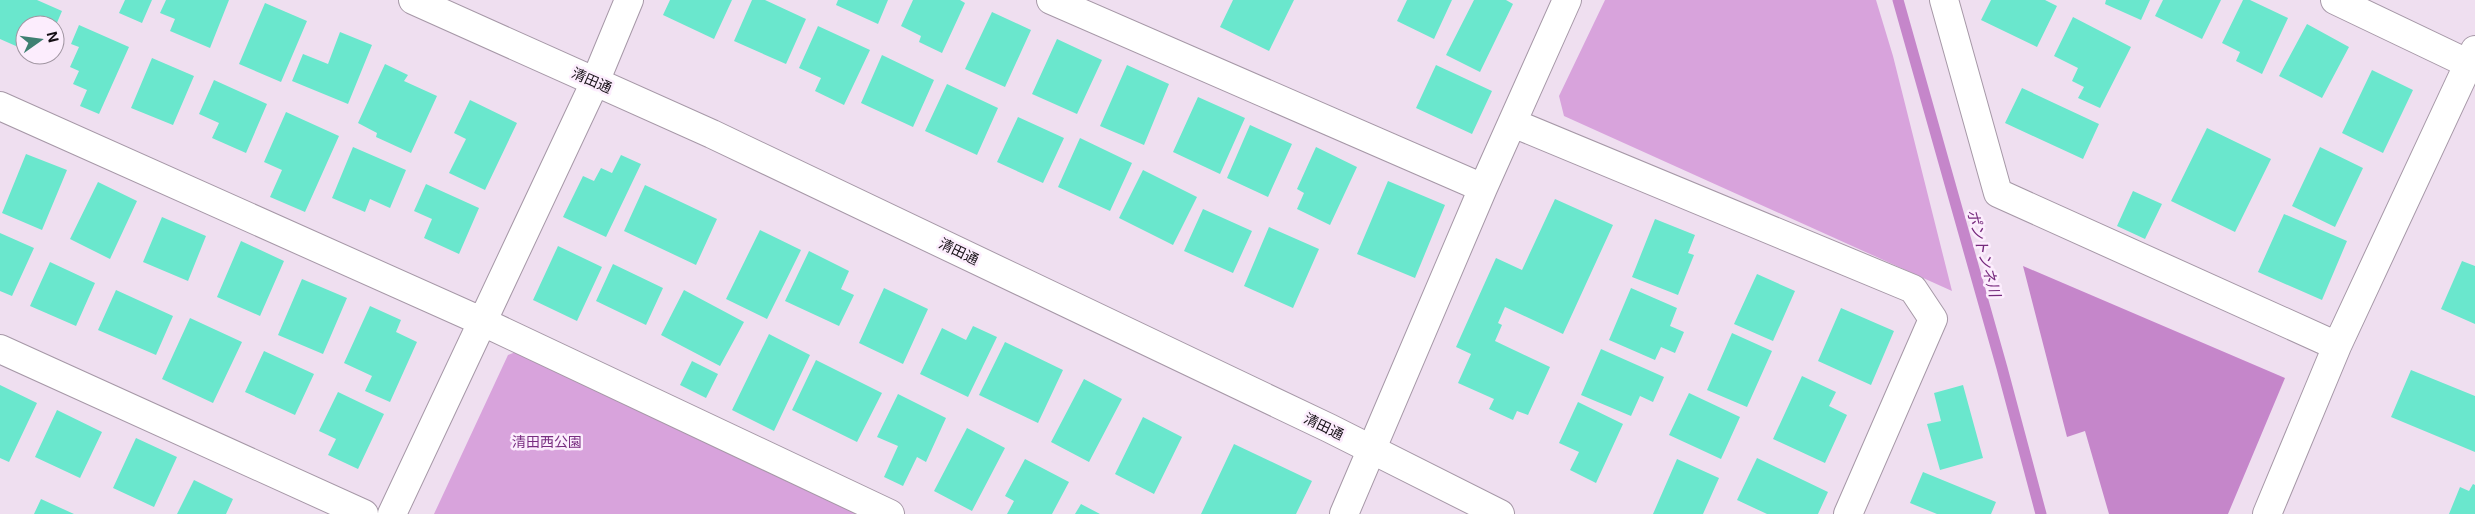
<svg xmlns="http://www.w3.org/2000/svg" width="2475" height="514" font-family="Inter,'Noto Sans JP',sans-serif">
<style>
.green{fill:#d8a3dc}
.forest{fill:#c586ca}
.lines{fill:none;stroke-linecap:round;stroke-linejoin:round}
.stream{stroke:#c586ca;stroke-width:11}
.building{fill:#6ae7cd}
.minor-casing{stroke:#a698a7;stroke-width:30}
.tertiary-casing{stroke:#a698a7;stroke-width:30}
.minor{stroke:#fff;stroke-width:28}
.tertiary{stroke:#fff;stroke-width:28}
.labels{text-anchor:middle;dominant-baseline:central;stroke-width:5;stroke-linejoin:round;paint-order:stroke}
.street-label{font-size:14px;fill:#161016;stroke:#fcedfd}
.park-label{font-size:14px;fill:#782d80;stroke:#fcedfd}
.water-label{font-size:15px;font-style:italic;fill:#75297c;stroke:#fcedfd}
</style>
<rect width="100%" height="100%" fill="#efdff0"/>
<path class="green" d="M1605 0H1876L1893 56 1952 291 1564 116 1559 96Z
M523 349 868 514H434L508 355Z"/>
<path class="forest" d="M2023 266 2285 378 2228 514H2109L2085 431 2067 437Z"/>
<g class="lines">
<path class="stream" d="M1898 0 2002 368 2041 514"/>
</g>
<path class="building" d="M0 0H37L62 11 56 25H25V50L0 39Z
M125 0H152L142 23 119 13Z
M166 0H229L210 48 170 31 175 19 160 13Z
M670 0H732L714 39 663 15Z
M752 0H765L806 19 786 64 734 41Z
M838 0H888L878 24 836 5Z
M913 0H960L965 3 942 53 919 42 921 36 901 26Z
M1233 0H1294L1269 51 1220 27Z
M1407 0H1452L1434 39 1397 21Z
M1474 0H1506L1513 4 1480 72 1446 55Z
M1991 0H2045L2057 6 2037 47 1981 20Z
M2106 0H2150L2141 20 2105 4Z
M2163 0H2221L2202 39 2155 16Z
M2243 0H2250L2288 18 2262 74 2236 61 2240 52 2222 43Z
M265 3 307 21 281 82 239 64Z
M992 12 1031 30 1005 87 965 69Z
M2073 17 2131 47 2100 108 2078 98 2084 87 2072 81 2078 68 2054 56Z
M2307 24 2349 47 2322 98 2279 76Z
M79 25 129 47 99 114 80 106 87 90 73 84 79 71 70 67 79 47 71 44Z
M818 26 870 50 844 105 815 91 821 78 799 68Z
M340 32 372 45 348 104 292 81 303 54 328 64Z
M1057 39 1102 60 1077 114 1032 94Z
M882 55 934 80 913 127 861 103Z
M152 58 194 76 173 125 131 108Z
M385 64 408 75 404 81 437 96 411 153 376 137 377 133 358 123Z
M1127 65 1169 84 1144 145 1100 126Z
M1436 65 1492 91 1472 134 1416 108Z
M2372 70 2413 90 2383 153 2342 133Z
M214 80 267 104 246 153 212 138 219 123 199 114Z
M947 84 998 108 977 155 925 131Z
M2022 88 2099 124 2083 159 2005 123Z
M1198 97 1245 118 1220 174 1173 152Z
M470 100 517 123 485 190 449 173 466 139 454 133Z
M286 112 339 136 305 212 270 197 282 170 264 162Z
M1018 117 1064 138 1043 183 997 162Z
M1250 125 1292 144 1268 197 1227 178Z
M2207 128 2271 159 2235 232 2171 201Z
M1080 138 1132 163 1110 211 1058 187Z
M353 147 406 170 390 208 370 199 365 212 332 198Z
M1316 147 1357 167 1330 225 1297 209 1304 193 1297 189Z
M2320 147 2363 168 2335 227 2292 206Z
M26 154 67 170 42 230 2 213Z
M621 155 641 164 606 237 563 217 583 176 594 181 601 168 612 173Z
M1143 170 1197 197 1173 245 1119 218Z
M1388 181 1445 205 1415 278 1357 254Z
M98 182 137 201 110 259 70 239Z
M426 184 479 208 459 254 424 238 432 219 414 211Z
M645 185 717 219 696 265 624 231Z
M2133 191 2162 204 2145 239 2117 226Z
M1555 199 1613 225 1563 334 1505 307 1498 323 1502 325 1495 341 1550 367 1528 415 1517 411 1513 420 1489 409 1494 399 1458 383 1471 354 1456 347 1496 258 1522 270Z
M1203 209 1252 231 1233 273 1184 251Z
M2284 214 2347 241 2322 300 2258 272Z
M162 217 206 236 188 281 143 262Z
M1655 219 1695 235 1688 253 1694 255 1678 295 1632 277Z
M1269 227 1319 249 1293 308 1244 286Z
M760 230 801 250 767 319 726 299Z
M0 233 34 248 12 296 0 291Z
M241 241 284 261 260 316 217 297Z
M558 246 602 267 577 321 533 300Z
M809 251 849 271 841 289 854 295 839 326 785 301Z
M2462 261 2475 266V324L2441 309Z
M50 262 95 283 76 326 30 306Z
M613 264 663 288 646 325 596 301Z
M1757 274 1795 291 1773 341 1734 324Z
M302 279 347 298 323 354 278 335Z
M884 288 928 309 903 364 859 343Z
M1631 288 1677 308 1670 326 1684 332 1675 353 1661 347 1655 360 1609 340Z
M116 290 173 316 156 355 98 330Z
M684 290 744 322 720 366 661 335Z
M370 306 401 320 396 332 417 342 390 402 365 391 372 376 344 363Z
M1841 308 1894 331 1871 385 1818 361Z
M190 318 242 342 213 403 162 379Z
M973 326 997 337 968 397 920 374 942 328 966 340Z
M1732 333 1772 351 1747 407 1707 390Z
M769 334 810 355 774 431 732 410Z
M1005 342 1063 370 1038 423 979 395Z
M1601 349 1664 377 1653 402 1640 396 1631 416 1581 395Z
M264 351 314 374 295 415 245 392Z
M816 360 882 393 857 442 792 410Z
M692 361 718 374 706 398 680 385Z
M2411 370 2475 396V452L2391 417Z
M1802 376 1836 392 1829 406 1847 415 1825 463 1773 439Z
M1084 379 1122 399 1089 462 1051 442Z
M0 385 37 403 9 462 0 458Z
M1963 385 1983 458 1940 470 1927 424 1941 421 1934 393Z
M338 392 384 414 358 469 328 455 336 439 319 431Z
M1689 393 1740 417 1721 459 1669 435Z
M898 394 946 418 926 462 917 457 903 486 884 477 898 446 877 437Z
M1578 402 1623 424 1596 483 1570 470 1579 452 1559 443Z
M57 410 102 432 80 478 35 457Z
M1143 417 1182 437 1154 494 1115 474Z
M967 428 1005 448 972 511 934 491Z
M136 438 177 457 154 507 113 488Z
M1234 444 1312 481 1296 514H1201Z
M1757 458 1828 492 1818 514H1767L1737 500Z
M1025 459 1069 482 1052 514H1007L1014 501 1005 496Z
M1677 459 1719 478 1703 514H1653Z
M1923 472 1996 502 1991 514H1937L1910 503Z
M194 480 233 499 226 514H177Z
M2473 484 2475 485V514H2449L2460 487 2469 491Z
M41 499 74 514H34Z
M1081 504 1100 514H1075Z"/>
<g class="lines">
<defs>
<path id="minor" d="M1051 0 1483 188
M1944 0 1998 193 2337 346
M2335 0 2469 64
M0 106 481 321 890 514
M1513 123 1913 289 1933 319 1848 514
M0 349 364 514
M392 514 595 82 629 0
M1344 514 1483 188 1567 0
M2267 514 2337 346 2475 50"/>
<path id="tertiary" d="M413 0 712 134 1329 428 1500 514"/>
</defs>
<use href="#minor" class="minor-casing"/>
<use href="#tertiary" class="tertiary-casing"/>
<use href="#minor" class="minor"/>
<use href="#tertiary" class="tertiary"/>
</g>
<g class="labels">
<g class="street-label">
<text transform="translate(592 80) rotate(24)">清田通</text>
<text transform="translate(959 251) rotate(26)">清田通</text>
<text transform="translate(1324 426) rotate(26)">清田通</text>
</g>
<g class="park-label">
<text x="547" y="441">清田西公園</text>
</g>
<g class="water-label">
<text transform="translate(1984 253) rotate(75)">ポントンネ川</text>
</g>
</g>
<g transform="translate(40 40) rotate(76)"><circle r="24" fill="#fcedfd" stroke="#a095a1"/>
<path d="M0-4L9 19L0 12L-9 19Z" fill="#3e8072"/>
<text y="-8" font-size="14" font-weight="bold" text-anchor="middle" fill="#161016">N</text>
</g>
</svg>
